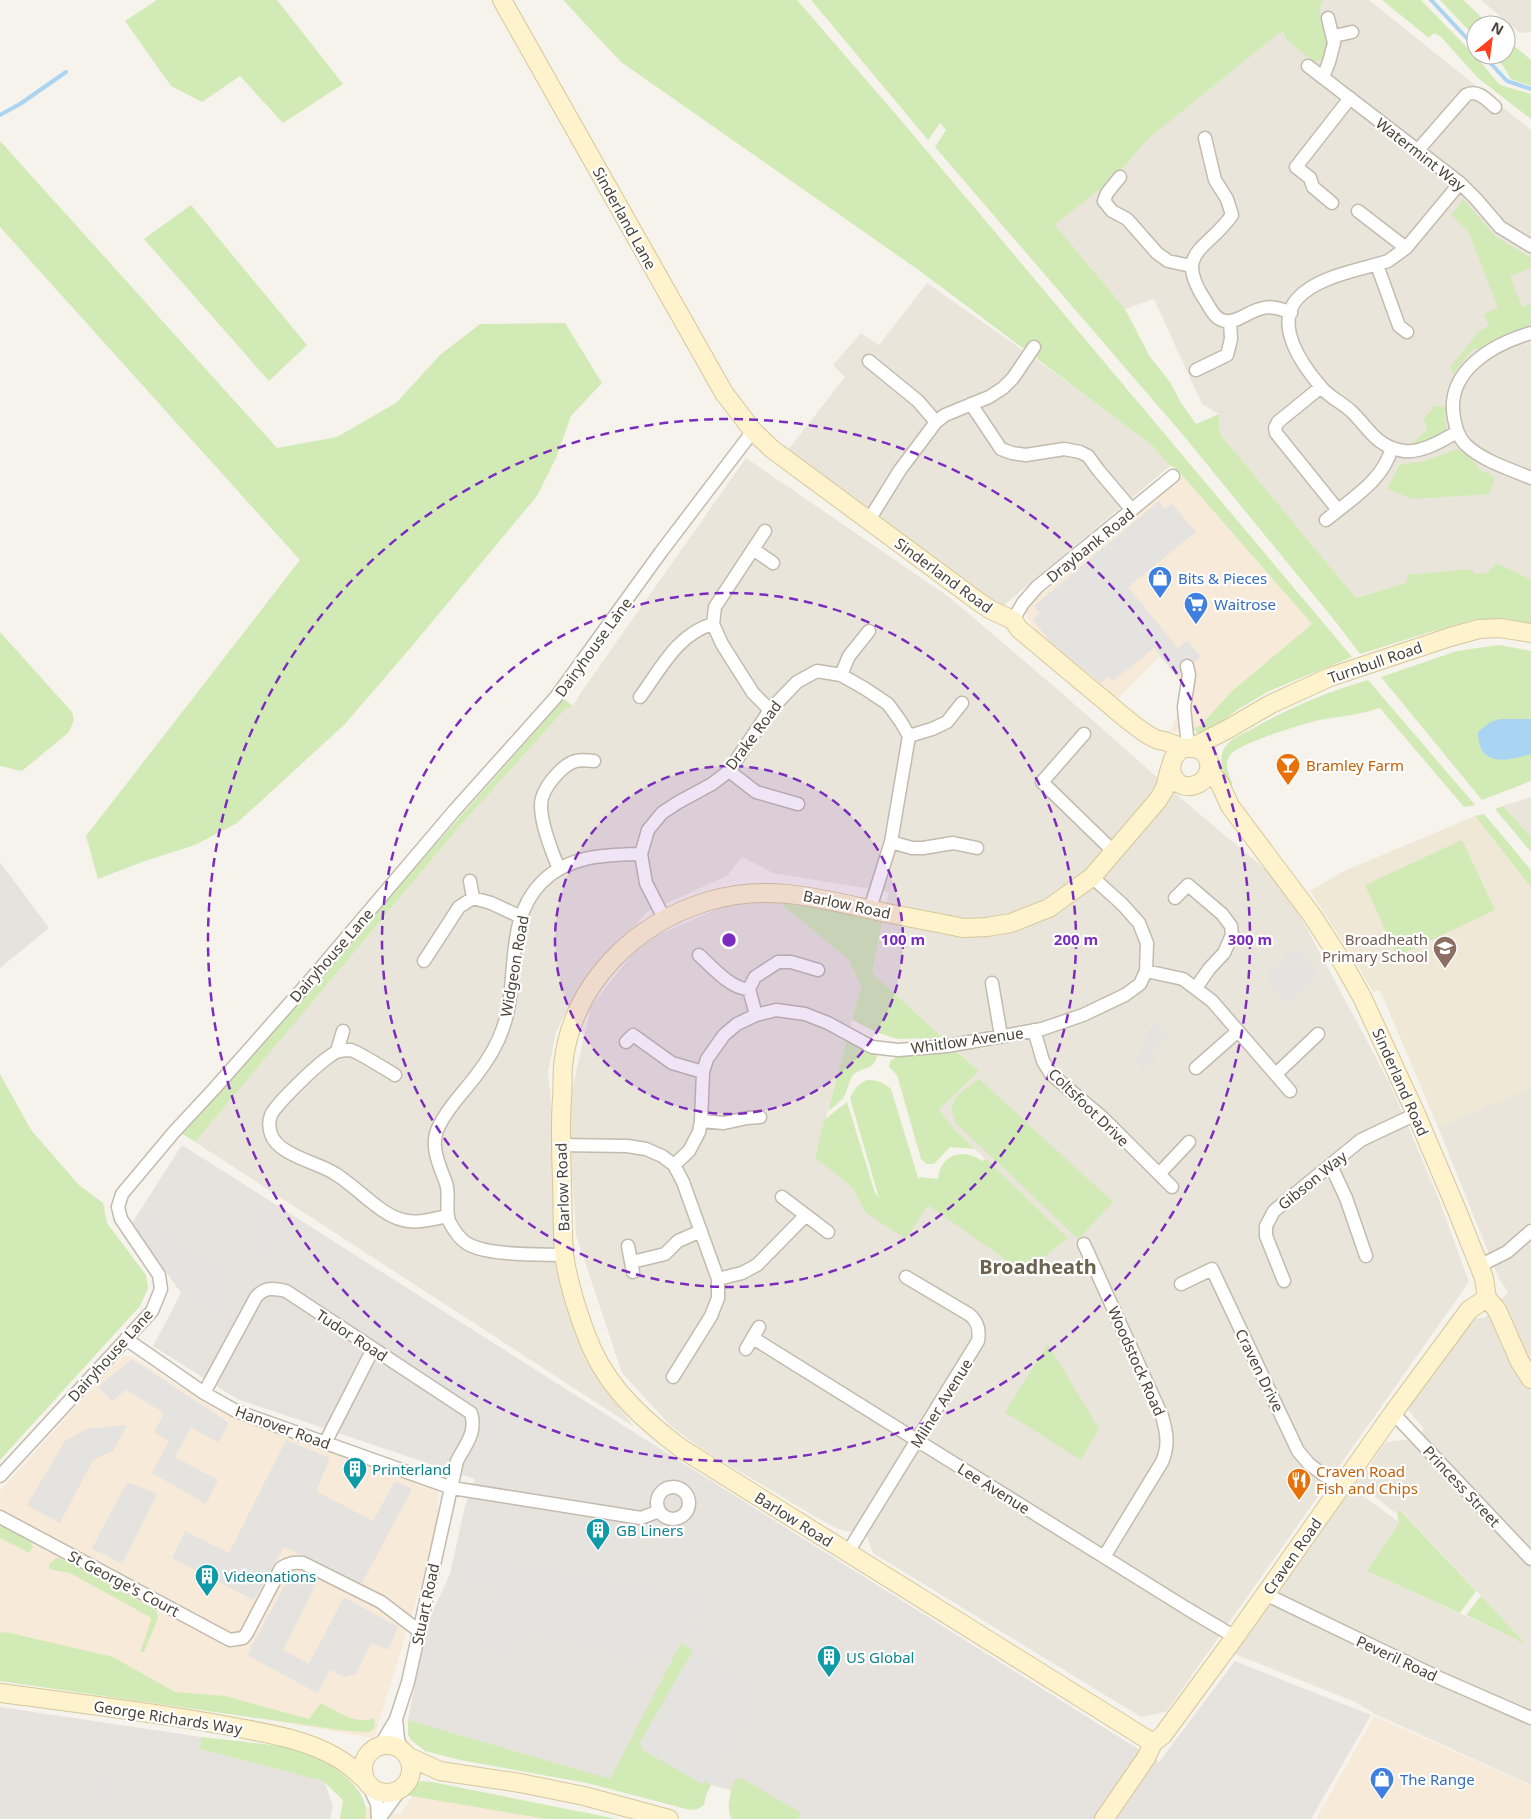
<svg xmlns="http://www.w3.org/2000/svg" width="1531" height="1819" font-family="'Noto Sans',sans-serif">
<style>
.residential{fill:#eae5da}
.commercial{fill:#f7ead8}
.industrial{fill:#e6e2dd}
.education{fill:#efe8d6}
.green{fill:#d2eab5}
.parking{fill:#e5e3e0}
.water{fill:#a9d4f2}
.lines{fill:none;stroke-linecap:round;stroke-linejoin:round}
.stream{stroke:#a9d4f2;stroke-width:4}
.street-casing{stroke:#c2bbae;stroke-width:15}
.secondary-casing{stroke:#d6c79b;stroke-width:20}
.street{stroke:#fff;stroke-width:12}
.secondary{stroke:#fff3cd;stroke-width:18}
.ring{fill:none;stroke:#7b2cbf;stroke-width:2.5;stroke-dasharray:9 6}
.labels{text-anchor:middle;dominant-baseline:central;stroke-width:4.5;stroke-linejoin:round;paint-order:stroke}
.street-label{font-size:15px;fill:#4b4439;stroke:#fff}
.shop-label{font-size:15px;fill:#366cbe;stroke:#fff;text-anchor:start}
.food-label{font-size:15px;fill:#c56008;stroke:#fff;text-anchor:start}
.education-label{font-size:15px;fill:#785e54;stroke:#fff;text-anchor:end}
.culture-label{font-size:15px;fill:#0d838f;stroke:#fff;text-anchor:start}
.district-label{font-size:20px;font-weight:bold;fill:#6e6250;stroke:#fff}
.centre{fill:#7b2cbf;stroke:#fff;stroke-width:2.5}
.ring-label{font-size:15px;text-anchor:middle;font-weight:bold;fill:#7b2cbf;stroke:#fff;stroke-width:4.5;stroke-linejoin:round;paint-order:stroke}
</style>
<rect width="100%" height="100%" fill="#f6f3ec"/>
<path class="residential" d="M1305 0H1369L1531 130V577L1528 578 1496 563 1487 573 1406 583 1356 598 1220 434 1219 414 1202 404 1154 299 1125 309 1055 225 1116 176 1148 139 1278 34 1284 32Z
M1481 0H1531V32L1520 33Z
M927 283 1051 370 1153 446 1170 466 1003 606 987 598 788 450 845 377 833 365 861 333 879 345Z
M746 458 949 597 1063 694 1177 795 1283 884 1391 1086 1438 1197 1469 1282 1166 1712 1141 1717 873 1553 866 1535 838 1529 826 1523 699 1447 671 1426 622 1373 576 1235 568 1108 591 1006 642 942 744 897 780 903 848 959 861 986 815 1158 853 1188 865 1212 928 1205 1024 1273 1068 1238 955 1130 939 1110 979 1071 872 973 889 892 773 873 742 857 727 876 647 912 574 996 556 1032 548 1072 556 1154 562 1283 585 1359 634 1427 195 1142 459 827 565 709 573 706 582 691Z
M1531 797V837L1503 806Z
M1531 1087V1785L1377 1715 1355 1702 1235 1654 1352 1488 1400 1523 1367 1571 1525 1643 1401 1510 1397 1514 1357 1483 1386 1442 1417 1439 1424 1429 1405 1406 1472 1318H1485L1508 1292 1499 1279 1438 1127Z"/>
<path class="commercial" d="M1181 474 1312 624 1232 691 1201 725 1186 732H1170L1182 701V687L1177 677 1160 656 1119 698 1109 693 1039 634 1031 624 1024 609Z
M124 1356 133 1357 215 1409 438 1490V1529L374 1738 142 1698 0 1681V1491L104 1375Z
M1374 1716 1531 1786V1819H1316Z
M416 1791 609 1819H365V1807L400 1815Z"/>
<path class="industrial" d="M0 862 49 928 0 968Z
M182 1145 662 1450 1159 1762 1235 1661 1371 1715 1311 1819H747L743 1818 730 1790 711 1785 691 1803 408 1720 425 1628 450 1574 465 1506 475 1479 237 1399 153 1346 181 1293 132 1223Z
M0 1707 201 1737 200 1749 324 1781 333 1806 330 1819H0Z"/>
<path class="education" d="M1475 816 1531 887V1087L1438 1127 1380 990 1373 992 1356 962 1310 891 1342 872Z"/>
<path class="green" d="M157 0H277L343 84 283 123 240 76 202 102 171 86 125 21Z
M563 0H797L905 125 1352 657 1269 691 1237 710 1208 732 1199 734 1193 729 1201 725 1232 691 1312 624 1181 474 1174 467 1170 466 1153 446 920 271 621 62Z
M811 0H1323C1315 12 1325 27 1330 39L1322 60 1314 62 1288 41 1283 32 1278 34 1148 139 1116 176 1055 225 1125 309 1150 357 1170 382 1181 403 1196 424 1219 414 1220 434 1356 598 1406 583 1408 575 1471 569 1475 574 1487 573 1496 563 1528 578 1531 577V623L1476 619 1427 633 1360 654 1339 626 1183 435 935 147 946 130 940 123 928 140Z
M1382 0H1421L1478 59 1500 85 1531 94V119L1478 78 1440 36 1434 33 1429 38Z
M1440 0H1463L1490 25H1476V38Z
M1506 39 1531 60V86L1511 79 1503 66 1492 55H1506Z
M0 141 277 448 337 437 396 403 440 355 480 324 565 323 602 383 571 416 556 458 537 496 412 646 345 724 237 823 195 845 142 862 98 879 86 836 300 560 0 227Z
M1463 199 1495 236 1531 258V268L1510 276 1522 307 1531 304V328L1496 338C1490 346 1483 350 1473 349L1452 375 1451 366 1479 331 1489 326 1484 314 1498 308 1468 231 1452 216V214Z
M191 205 307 345 269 381 144 239Z
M1435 406 1445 407 1446 430C1438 440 1424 445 1411 446 1416 438 1422 436 1427 429L1426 423 1423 419Z
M1458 449 1477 464 1480 470 1495 477 1489 494 1413 499 1387 489 1400 464 1421 462Z
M0 632 72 712 74 720 69 732 22 771 0 766Z
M1499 645 1531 651V781L1482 800 1381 677 1457 651Z
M1368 680 1475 805 1464 807 1380 708C1360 715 1340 716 1320 720 1305 723 1237 744 1230 755 1224 765 1228 775 1233 784L1229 785C1223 774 1218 761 1224 749 1229 739 1242 734 1252 729 1289 708 1327 692 1368 680Z
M564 699 573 706 565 709 459 827 195 1142 181 1133Z
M1503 806 1531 837V852L1495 809Z
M1484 814 1531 870V887L1475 816Z
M1462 840 1495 910 1397 956 1365 885Z
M780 903 883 918 872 973 943 1038 897 1039 876 1032 852 1020 861 986 848 959Z
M847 1038 874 1052 877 1056C875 1070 861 1067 853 1075 848 1082 848 1091 843 1098 839 1103 833 1107 828 1111Z
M954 1049 979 1071 939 1110 955 1130 975 1149 950 1147 934 1164H927L921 1159 897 1075 889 1067 890 1061 898 1056Z
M0 1074 31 1130 79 1185 103 1203 107 1223 146 1275 148 1288 140 1306 0 1460Z
M979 1079 1113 1202 1078 1239 956 1123C944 1099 962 1093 979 1079Z
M867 1080C877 1080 883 1082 891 1089L919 1181V1177L938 1179C940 1154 964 1147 982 1161L986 1159 1068 1238 1024 1273 928 1205 906 1239 865 1212 853 1188 815 1158 824 1120 847 1102 875 1193 879 1198 850 1098C854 1089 858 1084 867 1080Z
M1048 1344 1099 1429 1081 1460 1005 1412Z
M1400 1510 1476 1591 1460 1613 1367 1571 1399 1523 1397 1514Z
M0 1525 30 1541 33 1547 29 1553 0 1538Z
M59 1558 70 1563 156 1610 158 1618 144 1652H140L151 1621 150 1617 72 1574C64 1571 57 1572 49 1568V1564L55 1559Z
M1481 1596 1526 1644 1466 1615Z
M6 1632 113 1657 175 1692 225 1696 309 1719 321 1703C337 1711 356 1726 374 1718L375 1728 369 1732 347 1731 0 1681V1633Z
M681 1643 693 1651 641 1742 702 1784 705 1781 711 1785 706 1795 704 1805 698 1809 690 1810 587 1783 460 1760 425 1751 411 1740 408 1734V1720L610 1779Z
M201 1737 300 1748C324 1760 373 1787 365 1819H340L343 1800 323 1781 200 1749Z
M739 1778 743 1779 801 1813 798 1819H732C725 1808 731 1794 734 1781Z
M421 1781 432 1782 617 1819H547L405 1795 410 1787Z"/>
<path class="parking" d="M1159 501 1164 509 1172 504 1196 532 1128 587 1178 648 1187 640 1201 657 1177 677 1154 648 1113 681 1108 676 1101 683 1052 644 1033 620 1040 613 1034 606Z
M1302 950 1317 976 1285 1004 1264 975 1270 969 1282 962 1287 952Z
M1157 1023 1168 1036 1160 1044 1158 1043 1151 1052 1156 1059 1143 1072 1134 1058 1146 1043V1035Z
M262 1207 293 1225 271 1260 241 1241Z
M140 1215 238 1278 216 1311 185 1293 132 1224Z
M132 1359 229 1423 218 1443 191 1427 175 1457 218 1480 206 1504 152 1473 169 1441 154 1432 164 1413 126 1390 112 1401 98 1387Z
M482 1417 498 1420 495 1446 479 1445Z
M127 1425 113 1451 93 1460 60 1523 27 1505 65 1441 86 1429Z
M286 1440 330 1458 316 1491 373 1521 395 1481 412 1489 361 1585 329 1568 284 1547 254 1600 172 1558 185 1531 229 1553Z
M131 1483 157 1494 122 1564 92 1548 126 1484Z
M455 1553 495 1557 489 1585 501 1559 714 1595 665 1665 522 1634 508 1656 470 1628 488 1588 450 1574Z
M293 1570 317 1582 283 1650 309 1664 344 1597 398 1627 388 1650 371 1643 356 1674 344 1677 330 1670 317 1693 247 1655Z
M693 1651 765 1696 714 1784 706 1779 702 1784 643 1750 640 1742Z
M86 1766 113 1773 108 1795 83 1792Z"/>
<path class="water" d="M1499 719H1531V754C1507 761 1478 768 1478 732L1489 723Z"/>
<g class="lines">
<path class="stream" d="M1431 0 1476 48
M1483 55 1507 81 1531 89
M0 115 20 104 66 72"/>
<defs>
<path id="street" d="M1334 36 1352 32
M1308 66 1460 183 1476 199 1500 227 1531 246
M1323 77 1329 62 1334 43 1328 18
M1205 138 1215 180 1227 199 1232 215C1207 251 1173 251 1205 300 1210 308 1215 320 1225 321 1232 322 1238 319 1244 316 1262 306 1271 304 1291 313
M1418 150 1466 95C1478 89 1487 100 1495 107
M1120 177 1107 193 1104 201 1112 211 1127 219 1157 253 1168 261 1191 266
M1332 203 1313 187 1310 178 1296 167 1350 98
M1358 211 1406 248
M1377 265 1399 326 1407 332
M1531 333C1493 344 1445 371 1454 418 1456 428 1458 437 1466 445 1483 461 1510 469 1531 478
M869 361 918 401 936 422
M1196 370 1227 355 1231 339 1230 321
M1321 387 1278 422 1275 428 1276 433 1338 510
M971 404 1001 449 1012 453 1026 455 1064 449 1080 452 1088 456 1099 471 1132 510
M1457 432C1441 441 1422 453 1404 451 1376 447 1369 428 1351 411 1341 402 1329 397 1321 387 1303 366 1274 326 1297 299 1317 276 1361 270 1388 261L1406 248 1460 183
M869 520 900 470 936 422 945 415 989 397 1003 388 1013 378 1034 347
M1326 520C1352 498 1382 482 1392 448
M765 531 715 607 713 624 722 644 753 693 770 710
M753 549 773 563
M1013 620 1023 603 1037 587 1173 476
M1187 666 1189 675 1184 707 1188 747
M841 675 849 656 869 631
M640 697C660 670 678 633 713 624
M1084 734 1042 782 1113 851
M909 736 932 729 947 722 962 703
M729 771 756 792 798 804
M891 842 912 848H923L953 843 977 848
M559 869C552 852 537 815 542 798 545 788 551 780 559 772 571 760 578 759 594 761
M470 881 473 898
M1175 898 1188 885 1222 914 1231 926 1232 935 1224 953 1209 969 1196 988
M664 918 646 883 641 854 648 830 662 813 677 803 712 784 729 771 770 710 797 682 817 671 841 675 864 688 888 704 901 722 909 736 891 842 870 909
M699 955C711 966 732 990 749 989
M424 961 459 907 473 898 491 903 521 917
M1146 971 1183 979 1212 1001 1290 1091
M992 983 1001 1036
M756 1015 749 989 755 977 778 962H791L818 970
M1034 1030 1043 1061 1051 1074 1103 1118 1172 1187
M626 1042 633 1035 672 1063 703 1072
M337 1051 343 1031
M1196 1068 1238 1031
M1276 1074 1318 1034
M395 1075C385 1069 360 1053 351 1050 348 1050 343 1050 340 1051 329 1051 276 1104 271 1115 269 1120 269 1128 271 1134 278 1155 316 1162 334 1173 355 1185 380 1215 403 1220 417 1224 433 1219 448 1216
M701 1121 724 1123 747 1118 760 1117
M560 1145 627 1146 646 1149 662 1156 674 1165 683 1182 718 1279V1298L711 1316 673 1377
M674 1165 689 1151 699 1132 701 1121 703 1072 707 1059 724 1035 737 1024 756 1015 776 1010 805 1014 828 1023 872 1047 898 1050 947 1046 1042 1029 1083 1015 1125 995 1140 984 1146 971 1147 943 1139 923 1122 904 1092 877
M1331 1166 1346 1198 1366 1256
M1159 1174 1189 1142
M782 1197 828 1232
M1084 1244 1162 1416C1167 1433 1169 1446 1162 1462L1104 1557
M628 1246 633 1272
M565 1255C539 1254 489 1256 468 1244 459 1239 453 1229 449 1221 445 1209 450 1195 446 1183 439 1164 429 1145 439 1126 448 1107 462 1094 475 1077 486 1063 497 1046 503 1028 520 980 503 921 542 882 569 855 606 855 641 854
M632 1262 665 1254 678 1241 701 1231
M1479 1266 1507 1252 1531 1231
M718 1279 742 1273 757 1265 805 1216
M1284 1281 1266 1236V1226L1274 1211 1361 1140 1416 1114
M1181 1284 1212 1269 1298 1451 1309 1464 1340 1487
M753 1338 1186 1608 1235 1637
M126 1339 204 1393 236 1411 452 1488 641 1518 659 1511
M746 1349 759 1327
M204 1393 256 1297C265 1287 273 1288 286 1291L471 1413C477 1432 466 1444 457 1461L408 1682 396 1719 380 1746
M1393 1413 1531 1559
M325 1443 373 1349
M0 1476 152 1311 161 1289 159 1275 121 1219 118 1207 122 1194 174 1132 214 1089 313 977 454 811 556 697 661 552 753 431
M657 1503a16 16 0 1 1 32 0a16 16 0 1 1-32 0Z
M0 1517 230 1640 243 1638 247 1633 281 1568C289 1563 294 1562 303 1563L381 1602 419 1631
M848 1552 978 1341C980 1330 978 1322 970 1315L906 1277
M1265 1594 1435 1676 1531 1718
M396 1719 398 1739 402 1750
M369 1786 377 1804 378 1819
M379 1819 400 1790"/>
<path id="secondary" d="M502 0 724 393 753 431 772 449 979 602 991 610 1013 620 1019 629C1048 653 1076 677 1104 700 1117 711 1141 733 1156 739 1159 741 1163 740 1167 742 1172 743 1176 746 1181 747 1190 749 1198 746 1205 754 1214 765 1208 781 1195 785 1172 793 1161 760 1184 748
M1193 747 1228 729 1271 704 1330 677 1450 637 1479 629 1500 628 1531 633
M1209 770 1220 784 1230 806 1311 914 1344 965 1362 997 1416 1114 1456 1208 1484 1278 1487 1298 1497 1310 1520 1362 1531 1379
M0 1693C76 1703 153 1712 229 1726 264 1733 302 1738 334 1756 345 1762 355 1770 364 1779
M1153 1743 682 1449C646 1422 612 1392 593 1351 581 1324 568 1284 564 1254 562 1230 563 1205 562 1181 561 1153 560 1126 562 1098 563 1088 562 1077 563 1066 571 985 634 923 709 901 763 884 815 897 868 909 899 916 931 921 963 928L987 927 1011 923 1049 908 1092 877 1158 800 1165 788 1170 768
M363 1769a24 24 0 1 1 48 0a24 24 0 1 1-48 0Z
M407 1756 440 1771 520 1783 584 1796 669 1819
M1104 1819 1146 1758 1153 1743 1163 1735 1235 1637 1393 1413 1444 1344 1469 1310 1487 1298"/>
</defs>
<use href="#street" class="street-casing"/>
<use href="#secondary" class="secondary-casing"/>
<use href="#street" class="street"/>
<use href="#secondary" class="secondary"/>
</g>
<circle cx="729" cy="940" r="174" fill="#7b2cbf" fill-opacity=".12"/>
<g class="ring">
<circle cx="729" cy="940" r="174"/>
<circle cx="729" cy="940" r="347"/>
<circle cx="729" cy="940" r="521"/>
</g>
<defs>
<symbol id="shop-pin" viewBox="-11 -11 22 30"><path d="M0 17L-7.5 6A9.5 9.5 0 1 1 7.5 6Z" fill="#3f7fe0" stroke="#fff"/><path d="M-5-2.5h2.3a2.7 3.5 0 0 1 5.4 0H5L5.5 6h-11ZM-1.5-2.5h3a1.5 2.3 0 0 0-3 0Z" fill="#fff"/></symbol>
<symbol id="supermarket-pin" viewBox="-11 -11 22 30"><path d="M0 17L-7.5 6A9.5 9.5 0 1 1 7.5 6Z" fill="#3f7fe0" stroke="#fff"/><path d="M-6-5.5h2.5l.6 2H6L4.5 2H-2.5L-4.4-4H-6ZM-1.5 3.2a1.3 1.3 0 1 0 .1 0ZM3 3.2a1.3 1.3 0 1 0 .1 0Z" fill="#fff"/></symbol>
<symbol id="bar-pin" viewBox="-11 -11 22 30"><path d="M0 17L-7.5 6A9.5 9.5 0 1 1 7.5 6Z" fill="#e8710a" stroke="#fff"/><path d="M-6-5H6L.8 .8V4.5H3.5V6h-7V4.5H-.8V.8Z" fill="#fff"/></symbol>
<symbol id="school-pin" viewBox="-11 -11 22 30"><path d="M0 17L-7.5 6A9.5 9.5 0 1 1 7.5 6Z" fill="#8d6e63" stroke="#fff"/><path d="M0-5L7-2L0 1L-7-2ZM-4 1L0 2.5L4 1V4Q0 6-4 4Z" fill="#fff"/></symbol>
<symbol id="building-pin" viewBox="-11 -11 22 30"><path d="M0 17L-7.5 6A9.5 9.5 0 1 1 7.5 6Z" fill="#0f9aa8" stroke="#fff"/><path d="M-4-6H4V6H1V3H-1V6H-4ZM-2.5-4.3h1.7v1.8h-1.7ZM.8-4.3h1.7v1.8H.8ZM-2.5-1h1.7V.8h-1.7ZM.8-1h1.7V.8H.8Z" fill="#fff"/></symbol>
<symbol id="restaurant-pin" viewBox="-11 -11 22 30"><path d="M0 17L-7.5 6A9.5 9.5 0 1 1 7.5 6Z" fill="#e8710a" stroke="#fff"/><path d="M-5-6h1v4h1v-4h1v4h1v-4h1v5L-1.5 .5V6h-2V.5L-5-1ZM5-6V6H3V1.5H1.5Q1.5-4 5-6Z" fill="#fff"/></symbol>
</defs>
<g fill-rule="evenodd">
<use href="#shop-pin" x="1146" y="564" width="28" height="38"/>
<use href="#supermarket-pin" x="1182" y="590" width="28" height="38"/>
<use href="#bar-pin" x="1274" y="751" width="28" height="38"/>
<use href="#school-pin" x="1431" y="934" width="28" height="38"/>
<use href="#building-pin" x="341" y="1455" width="28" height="38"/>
<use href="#restaurant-pin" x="1285" y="1466" width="28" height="38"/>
<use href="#building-pin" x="584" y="1516" width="28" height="38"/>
<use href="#building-pin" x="193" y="1562" width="28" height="38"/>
<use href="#building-pin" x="815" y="1643" width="28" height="38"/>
<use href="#shop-pin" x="1368" y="1765" width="28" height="38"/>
</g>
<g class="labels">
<g class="street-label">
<text transform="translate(1421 154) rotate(38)">Watermint Way</text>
<text transform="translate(625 218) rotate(61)">Sinderland Lane</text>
<text transform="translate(1090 545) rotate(-39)">Draybank Road</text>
<text transform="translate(944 575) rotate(36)">Sinderland Road</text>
<text transform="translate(593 647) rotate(-54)">Dairyhouse Lane</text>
<text transform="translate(1375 662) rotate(-19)">Turnbull Road</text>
<text transform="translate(753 735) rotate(-53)">Drake Road</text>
<text transform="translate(847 904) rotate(12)">Barlow Road</text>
<text transform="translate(331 955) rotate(-49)">Dairyhouse Lane</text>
<text transform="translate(514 966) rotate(-80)">Widgeon Road</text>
<text transform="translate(967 1040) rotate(-8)">Whitlow Avenue</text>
<text transform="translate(1401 1082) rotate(66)">Sinderland Road</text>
<text transform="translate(1089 1107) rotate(44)">Coltsfoot Drive</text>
<text transform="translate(1312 1180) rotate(-39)">Gibson Way</text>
<text transform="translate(562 1187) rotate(-92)">Barlow Road</text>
<text transform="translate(352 1335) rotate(33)">Tudor Road</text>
<text transform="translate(110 1355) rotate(-48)">Dairyhouse Lane</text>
<text transform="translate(1137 1361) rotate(66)">Woodstock Road</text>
<text transform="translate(1260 1370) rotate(64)">Craven Drive</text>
<text transform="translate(941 1403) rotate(-58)">Milner Avenue</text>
<text transform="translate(283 1427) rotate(20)">Hanover Road</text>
<text transform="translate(1462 1486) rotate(47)">Princess Street</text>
<text transform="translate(994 1488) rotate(32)">Lee Avenue</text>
<text transform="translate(794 1519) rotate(32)">Barlow Road</text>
<text transform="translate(1292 1556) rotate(-55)">Craven Road</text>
<text transform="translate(124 1583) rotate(28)">St George's Court</text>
<text transform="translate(425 1604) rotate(-78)">Stuart Road</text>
<text transform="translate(1397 1658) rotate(25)">Peveril Road</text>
<text transform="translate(168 1717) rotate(9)">George Richards Way</text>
</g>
<g class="shop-label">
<text x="1178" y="578">Bits &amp; Pieces</text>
<text x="1214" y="604">Waitrose</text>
<text x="1400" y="1779">The Range</text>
</g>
<g class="food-label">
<text x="1306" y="765">Bramley Farm</text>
<text x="1316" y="1471">Craven Road<tspan x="1316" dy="17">Fish and Chips</tspan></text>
</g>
<g class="education-label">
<text x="1428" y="939">Broadheath<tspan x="1428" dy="17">Primary School</tspan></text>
</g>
<g class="culture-label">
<text x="372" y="1469">Printerland</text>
<text x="616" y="1530">GB Liners</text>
<text x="224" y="1576">Videonations</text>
<text x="846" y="1657">US Global</text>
</g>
<g class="district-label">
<text x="1038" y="1266">Broadheath</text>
</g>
</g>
<circle cx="729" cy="940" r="8" class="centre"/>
<g class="ring-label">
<text x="903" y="945">100 m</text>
<text x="1076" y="945">200 m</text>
<text x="1250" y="945">300 m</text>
</g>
<g transform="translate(1491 40) rotate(29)"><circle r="24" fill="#ffffff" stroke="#b7b4b0"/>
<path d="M0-4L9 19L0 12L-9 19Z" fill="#fc3f1d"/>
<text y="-8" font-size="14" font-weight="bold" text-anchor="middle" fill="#4b4439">N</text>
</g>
</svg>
